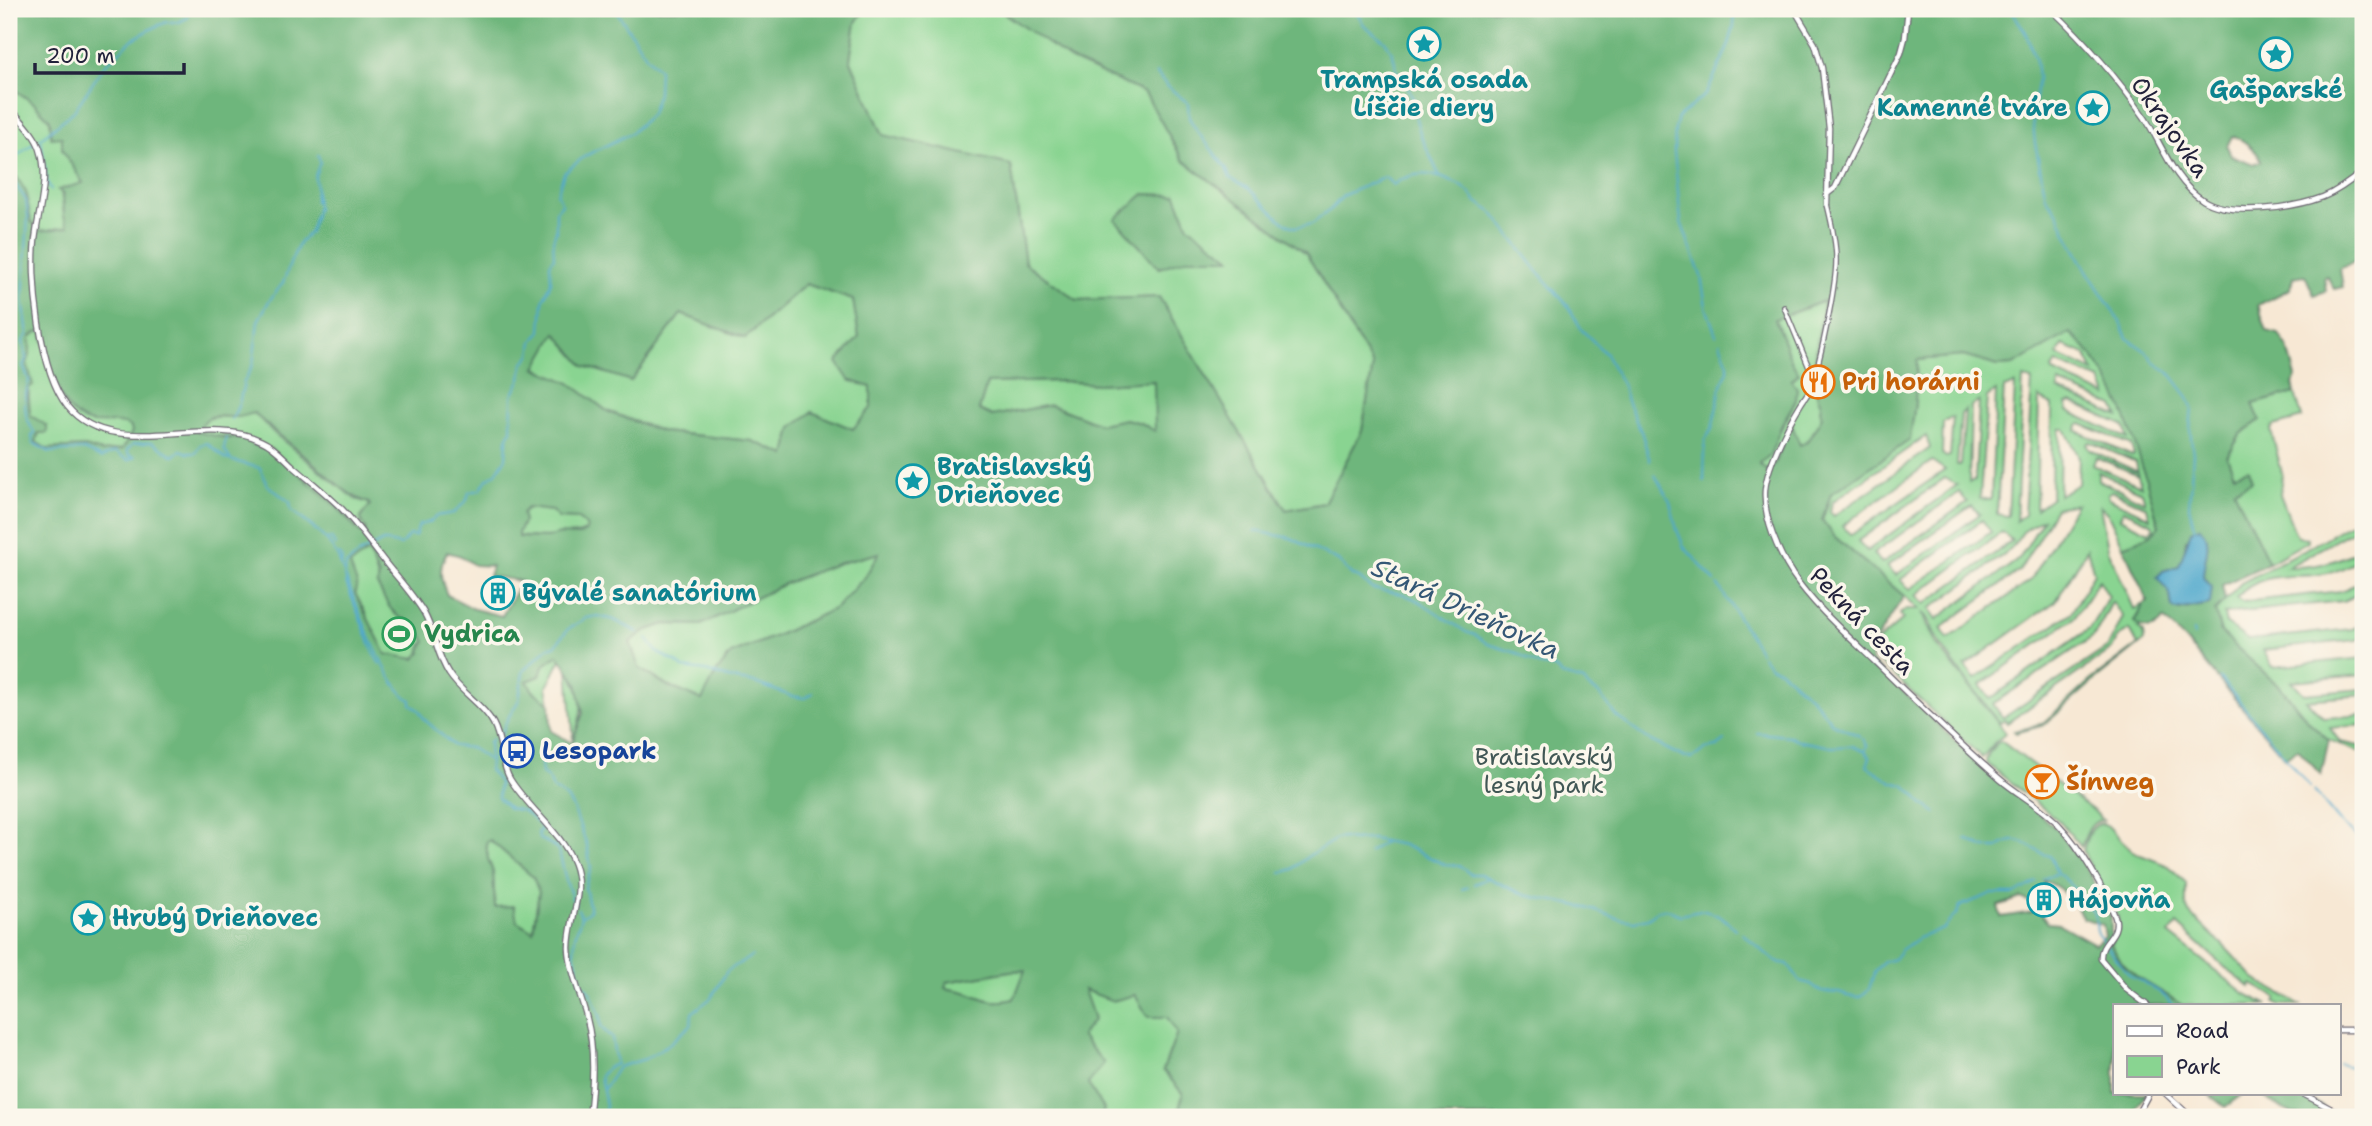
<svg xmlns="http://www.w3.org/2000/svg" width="2372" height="1126" font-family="'Shantell Sans',sans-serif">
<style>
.green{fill:#89d491;stroke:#567b66;stroke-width:2;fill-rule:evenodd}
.forest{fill:#6eb67b;stroke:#486c5b;stroke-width:2;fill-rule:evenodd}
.water{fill:#4ea7cc;stroke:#386484;stroke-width:2}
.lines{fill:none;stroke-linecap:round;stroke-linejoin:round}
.stream{stroke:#4ea7cc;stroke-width:2}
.pedestrian-casing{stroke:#6d6771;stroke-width:6}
.minor-casing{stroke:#6d6771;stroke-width:7}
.pedestrian{stroke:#fff;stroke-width:3.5}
.minor{stroke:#fff;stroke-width:4.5}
.labels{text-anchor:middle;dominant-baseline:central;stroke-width:7;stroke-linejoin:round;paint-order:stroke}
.culture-label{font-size:24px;font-weight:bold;fill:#0d838f;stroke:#fbf7ec;text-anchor:start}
.street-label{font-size:24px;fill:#22223b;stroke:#fbf7ec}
.food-label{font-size:24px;font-weight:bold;fill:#c56008;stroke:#fbf7ec;text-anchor:start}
.leisure-label{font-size:24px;font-weight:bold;fill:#27864d;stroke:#fbf7ec;text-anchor:start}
.transit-label{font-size:24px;font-weight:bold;fill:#164399;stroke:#fbf7ec;text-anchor:start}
.park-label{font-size:24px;fill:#415755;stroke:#fbf7ec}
.water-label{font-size:26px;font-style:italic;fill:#345775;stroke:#fbf7ec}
</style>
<rect width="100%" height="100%" fill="#fbf7ec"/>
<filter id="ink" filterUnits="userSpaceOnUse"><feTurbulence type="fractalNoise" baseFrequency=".0143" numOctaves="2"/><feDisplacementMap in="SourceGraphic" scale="14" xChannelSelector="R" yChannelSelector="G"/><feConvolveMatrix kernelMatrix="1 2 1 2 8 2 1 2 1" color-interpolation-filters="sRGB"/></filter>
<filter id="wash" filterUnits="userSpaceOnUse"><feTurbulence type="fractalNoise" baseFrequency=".00686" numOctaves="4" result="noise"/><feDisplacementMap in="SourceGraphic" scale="28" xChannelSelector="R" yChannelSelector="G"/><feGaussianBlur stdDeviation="1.57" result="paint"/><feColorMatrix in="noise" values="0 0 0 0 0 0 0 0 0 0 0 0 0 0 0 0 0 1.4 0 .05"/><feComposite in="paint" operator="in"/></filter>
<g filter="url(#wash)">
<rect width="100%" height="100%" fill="#f7e8d4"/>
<path class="green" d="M865 9H998L1071 60 1145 93 1183 160 1306 253 1373 366 1362 431 1324 503 1286 510 1159 297 1077 300 1025 263 1011 165 883 135 850 59 856 22ZM1176 195 1188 226 1230 258H1189L1159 267Z
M9 86 34 103 50 120 62 137V149L83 183 61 192 64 215 68 227 41 231 30 221 26 192 9 165Z
M806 284 853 300 859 337 849 380 871 387V409L853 430 792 428 786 456 752 441 663 432 607 411 570 383 535 368 556 333 584 366 631 381 681 314 745 338Z
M1825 301 1817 349 1822 383 1816 388C1817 396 1820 399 1822 406 1825 420 1812 440 1799 445L1791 424 1776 462 1767 471 1759 463 1765 460 1796 400 1790 380 1799 373 1792 363 1775 319Z
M41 330 110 422 126 424 131 427 132 432 123 449 102 452 85 447 47 449 36 442 42 424 30 415 27 363 30 355V337Z
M2070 332C2125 380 2140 459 2159 526L2151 535 2123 546 2108 514 2100 506 2108 549 2134 609 2144 604 2134 621 2141 627 2138 628 2143 633 2144 641 2095 680 2044 725 2016 733 2014 731 2036 726 2044 722 2091 680 2138 645 2130 630 2118 637 2112 649 2007 723 2005 720 2000 723C1979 697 1959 671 1940 644 1933 634 1931 619 1922 612L1937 645 2005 732 2004 735 1995 742 1982 758 1871 654 1880 639 1903 619 1900 614 1906 609H1919L1835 537 1822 520 1831 494 1910 439 1915 403 1916 360 1963 356 1998 366 2013 365ZM2063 345 2085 354 2094 372 2057 355ZM2057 363 2101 380 2107 396 2053 372 2052 368ZM2023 378 2032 380 2024 515 2016 521ZM2059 383 2114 406 2119 417 2058 390ZM2015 384 2008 516H2007L1997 514 2004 388ZM1996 391 1991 500H1990L1980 498 1987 397ZM2039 398 2052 405 2051 498 2036 509ZM1979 401 1975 480 1969 482 1971 406ZM2071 402 2124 426 2128 439 2068 411 2067 404ZM1965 410 1961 465H1957L1961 414ZM1953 417 1950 456 1946 457 1942 454 1943 423ZM2081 424 2131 445 2134 455 2132 456 2077 431 2078 425ZM2060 429H2065L2079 457 2078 484 2059 495ZM1926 436 1930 448 1834 516 1830 512 1832 502ZM2090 442 2136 462 2138 472 2090 450 2087 444ZM2096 457 2138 475 2141 486 2093 465ZM1932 461 1945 470 1851 535 1842 526ZM2098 472 2142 492 2145 502 2098 480ZM1945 478 1957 485 1867 551 1858 541ZM2112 491 2147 507 2150 518 2109 498 2108 494ZM1959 492 1967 502 1882 563 1873 554ZM2076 504 2031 580 1948 639 1941 628 2020 570 2056 508ZM1971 506 1980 514 1896 575 1887 566ZM2123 510 2151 523 2154 528 2149 532 2120 518ZM2044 518 2019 559 1937 619 1930 609 2011 549 2023 532ZM1982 520 1991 532 1910 589 1900 580ZM2002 532 2012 541 1925 604 1916 595ZM2087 549 2094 573 2072 612 1975 679 1965 666 2056 601ZM2099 580 2109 597 2089 629 1990 699 1980 685 2075 617ZM2112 602 2123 617 2108 647 2003 718 1993 704 2094 636Z
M1062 381 1097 384 1155 381V432L1141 423 1126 419 1100 424 1051 405 992 416 979 410 987 383Z
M2295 393 2302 418 2273 426 2271 430 2282 473 2280 494 2295 533 2298 537 2308 538V541L2269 563 2234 490 2252 481 2248 470 2234 474 2227 457 2241 434 2259 421 2253 404Z
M254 413 275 434 355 499 369 503 370 505 362 523 366 529 365 533H360L343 513C351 525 362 537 368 550 378 573 379 592 395 613 400 619 407 620 412 625H416L426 642 423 644 419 656C409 661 391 659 383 651L355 593 344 558 313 486 263 446C255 445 250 441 242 439 228 435 211 439 198 432 206 415 214 416 231 417 240 417 247 415 254 413Z
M527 508 552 511 559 518 578 519 586 525 587 530C579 537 530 538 518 536V533L524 521 521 513Z
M2363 516V525L2288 567C2316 568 2338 561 2363 548V558C2354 563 2343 569 2333 572 2297 582 2265 566 2236 598L2242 602 2341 591 2363 581V592L2343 601 2224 614 2226 624 2248 640 2352 629 2363 624V637L2357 640 2263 650 2273 667 2363 658V675L2292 681 2304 694 2363 689V695L2306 700 2324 718 2363 715V725L2330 728 2340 742 2363 747V754L2329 740 2309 722 2283 690 2221 633 2215 611 2241 583 2317 543Z
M879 553 865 577 836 608 776 636 731 654 716 673 702 701 668 686 639 668 630 642 645 631 665 624 701 625 786 583 836 564Z
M558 654 561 659 547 687 550 703 533 691 527 681 540 676 543 666Z
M568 670C587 699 583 713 572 743L573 732Z
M2001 741 2095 812 2103 820C2089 821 2086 836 2081 847L2059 821 1986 763C1986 755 1994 744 2001 741Z
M2102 823 2108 826 2133 852 2169 866 2186 883V906L2189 913 2223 945 2255 979 2301 1005H2281L2275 1002 2277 998 2252 984 2250 987 2229 971 2177 924 2169 934 2244 993 2268 1005H2183L2137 977 2122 963 2111 945 2119 929 2118 918 2083 852C2085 841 2090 826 2102 823Z
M490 840 533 877 539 892 533 931 495 908 493 872 488 859 486 842Z
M1026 970 1014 999C992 1004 989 1000 968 993 961 990 953 990 945 988L946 982 1010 971Z
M1083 989 1135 995 1167 1017 1177 1032 1164 1070 1183 1094 1177 1117H1102L1104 1109 1087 1084 1081 1036 1094 1019Z"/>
<path class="forest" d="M9 9H865L856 22 850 59 883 135 1011 165 1025 263 1077 300 1159 297 1286 510 1324 503 1362 431 1373 366 1306 253 1183 160 1145 93 1071 60 998 9H2363V256L2340 269 2343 287 2334 289 2327 276 2324 277 2326 291 2314 295 2305 275 2293 277 2290 289 2258 305 2267 331 2279 334 2288 348 2296 377 2293 384 2295 393 2253 404 2260 420 2241 434 2227 456 2234 474 2248 469 2252 481 2234 490 2269 563 2222 585 2225 601 2215 611 2221 633 2283 690 2309 722 2329 740 2321 775 2298 749 2285 758 2185 640 2164 619C2154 631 2146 632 2134 622L2144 604 2148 602 2123 546 2151 535 2159 526C2140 461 2124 378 2070 333L2013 365 1998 366 1963 356 1917 360 1915 403 1910 440 1831 494 1822 520 1835 537 1904 596 1872 646 1871 661 1986 770 2058 830 2091 876 2111 917V945L2122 963 2137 977 2183 1005H2115V1093H2147L2130 1117H1177L1183 1094 1163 1070 1177 1033 1167 1017H1148L1135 995 1113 1001 1084 990 1094 1019 1081 1036 1104 1063 1088 1084 1104 1109 1102 1117H9V165L26 192 31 221 41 231 68 227 64 215 63 194 58 190 83 183 62 149V137L51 138 50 120 34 103 9 86ZM2232 136C2241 137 2260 153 2261 161L2254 164 2231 156 2227 146ZM806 284 853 300 859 337 837 362 849 380 871 387V408L853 429 812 412 792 428 786 455 752 441 663 432 607 411 570 383 536 368 556 333 584 366 631 381 681 314 745 338ZM1824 301C1822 326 1808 361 1822 383L1816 388 1817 395 1821 404 1820 410 1822 417 1807 442 1800 445 1791 423 1776 462 1767 471 1759 464 1770 455 1783 422 1796 400 1797 388 1791 380 1799 373 1792 363 1775 319ZM41 330C49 359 56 418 93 423 106 424 119 420 131 427L132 432 123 449 102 452 85 447 47 449 36 442 38 433H47V426L30 415 27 389 33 385 27 363 30 355V337ZM1062 381 1097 384 1154 381 1155 431 1141 423 1126 419 1100 424 1051 405 992 416 979 410 987 383ZM254 413C272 431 293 445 312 462 333 479 343 494 369 503L370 505C362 517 356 515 366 529L365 533H360L337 507 272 450 254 445 245 439 225 438 198 432C209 409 217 418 237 417 243 417 249 414 254 413ZM527 508 552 511 558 518 578 519 586 525 587 530 579 535 560 534 547 538 518 537V533L524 521 522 513ZM2207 539C2207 553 2203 564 2203 577L2207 581 2210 604 2180 610 2172 608 2170 594 2158 576 2163 571 2179 566 2184 555 2186 540ZM447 552 461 556 474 565 492 566 489 576 521 581 502 616 474 609 447 595C440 578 438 569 447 552ZM369 553 379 577 377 585C384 597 392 618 407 620L409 625H416L426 642 421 648V653L415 659 386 654 355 593 357 584 350 565 365 554ZM879 553 865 577 836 608 776 636 731 654 716 673 702 700 668 686 639 668 630 642 645 631 665 624 701 625 786 583 836 564ZM558 655 577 683 583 713 572 743 551 731 550 703 533 691 527 681 540 676 543 666ZM490 840 533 877 539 892 533 931 517 921 514 906 495 907 493 872 488 859 486 843ZM2044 881C2063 886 2073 901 2083 918L2103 925 2105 936 2095 944 2059 924 2048 923 2039 911 2001 917 1998 906 2021 898 2031 902 2046 890ZM1025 970 1014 999C992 1004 989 1000 968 993 961 990 952 990 945 988L947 982 1010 971Z
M1144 194 1176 195 1188 226 1231 258H1189L1159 268 1115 219Z
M2207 1093H2244L2225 1107Z
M2259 1093H2296L2323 1107 2328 1114C2304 1125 2277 1107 2259 1093Z"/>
<path class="water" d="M2200 527C2215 540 2203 560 2203 577L2212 587 2210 604 2175 610 2172 608 2170 594 2157 577 2163 571 2179 566 2191 531Z"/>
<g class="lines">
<path class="stream" d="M1355 9 1364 25 1385 41 1392 52 1398 73 1409 89 1416 106V119L1421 136 1440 177 1458 184 1470 193 1477 202 1492 212 1539 273 1568 306 1582 330 1606 354 1623 386 1627 401 1642 434 1650 461
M2010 9 2025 31 2036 61 2038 78 2032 114 2035 143 2046 197 2059 215 2066 233 2086 269 2120 322 2127 338 2147 352 2155 363 2168 371 2188 397 2192 408 2190 429 2193 454 2189 506 2195 530
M1156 73 1167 86 1188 103 1189 118 1198 132 1226 168 1230 178 1249 189 1279 218 1289 225 1296 227 1312 224 1331 209 1344 195 1385 177 1393 185C1405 175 1425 171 1439 177
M9 112 15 119
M40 139 74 111 104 66 133 39 157 26 167 22H179L189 17
M41 141 47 182 51 190
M9 162 34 143
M9 175 26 200 28 216 23 300 28 334 23 341 26 359 23 366 29 380C24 399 22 416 35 433L32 436 33 443 50 452 84 450 101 458 115 452 128 460 135 457 129 455 127 450 133 444 152 442 174 456 181 450 188 453H196L200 445 207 443 226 459 260 468 267 485 290 502 291 510C308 524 331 539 339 560 350 589 385 687 411 700V704L419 710 424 719 454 746 471 748 490 761 489 770 499 782 498 798 509 808 524 811 541 826V830L538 831 539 839C561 847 559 852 564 872 565 879 572 899 575 904
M315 202V192
M1716 335 1706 307 1701 276 1681 222 1674 151 1675 129 1678 117 1706 94 1729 45 1734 25 1735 9
M232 419 239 404 244 382 253 364 258 321 269 301 283 283 291 261 300 242 310 232 317 208 315 176 320 162 318 155
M226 438 224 449 230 459
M1655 475 1670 502 1677 530 1684 547 1715 581
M1704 481 1705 440 1712 429 1722 382 1728 371V364L1720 343
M1255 531 1291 538 1338 561 1353 576 1359 578 1372 589 1403 594 1419 601 1466 632 1475 635 1488 644 1517 653 1538 665 1555 668 1562 675 1584 681 1589 688 1598 693 1617 717 1647 739 1683 757 1693 758 1705 749 1717 747 1725 741
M327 540 331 538 335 545
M339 554 342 559 341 566
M345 572 346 565 359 554 383 541 401 545 409 535 415 536 419 525 430 522 436 516 454 513 467 500 469 492 480 490 487 479 496 473 506 458 507 439 511 431 512 396 521 378 523 364 531 354 533 341 541 331 543 301 551 282 550 264 554 257 553 240 556 231V211L562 204 557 194 564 173 585 156 631 133 651 114 658 93 659 69 647 57 615 9
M346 579V583L375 656 380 664
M1718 585 1760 652
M2193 631 2194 636
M647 639 658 653 676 662 683 668 706 671 732 679 755 683 791 696 805 698 813 693
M1762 656 1770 666 1780 670 1812 698 1833 724 1860 736
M2220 678 2310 787
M1757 733 1790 736 1800 741 1832 747 1852 746 1864 751
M500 737 508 718 519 700 523 671 548 648 555 646 568 629 586 618 598 616 614 620 638 632
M1863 739 1867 745 1865 751 1870 757 1867 766 1892 782 1904 785 1916 795 1923 804 1936 813
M490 761 489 742 492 739
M541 762 542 774 549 779 553 789 567 798 573 808 587 845 591 869 585 887 590 911 581 917
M2314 791 2339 821 2363 842
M1966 839 1985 848H1998C2021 830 2029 851 2050 856L2057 873C2071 881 2083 901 2095 914 2096 919 2096 926 2097 931 2099 937 2127 973 2131 976 2146 985 2162 990 2172 1005
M1369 852 1383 843
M1281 873 1293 869 1307 857 1336 839 1344 838 1351 840 1372 839 1403 845 1446 865H1459L1470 874H1480L1524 895 1584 907 1620 919 1634 921 1648 918 1657 911 1667 909 1680 915 1705 910 1723 918 1735 929
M2043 879 2055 874
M1474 884 1486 879
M1462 889 1468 887
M2024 889 2036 882
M578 909 581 917 575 936 574 952 581 982 590 992 600 1015 601 1027 612 1038 616 1064 607 1068 600 1076 606 1105 604 1117
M1742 933 1776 962 1788 964 1799 981 1811 984 1821 992 1839 993 1847 996 1860 997 1869 989 1875 970 1884 962 1894 959 1901 950 1918 938 1943 929 1957 913 1960 906 1991 894H2015L2023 889
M2339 1064 2363 1070
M603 1090 618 1067 645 1059 669 1044 691 1025 692 1013 711 998 727 971 752 956"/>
</g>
</g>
<g filter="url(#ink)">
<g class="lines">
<defs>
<path id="pedestrian" d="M1784 307 1813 377
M1808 393C1819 373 1837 281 1836 258 1836 240 1831 221 1827 204"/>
<path id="minor" d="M1794 9 1815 44 1822 68 1829 128 1827 204
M2051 9C2086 42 2118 79 2145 118 2162 145 2174 182 2203 200 2230 217 2294 208 2323 197 2338 191 2351 181 2363 171
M9 106C19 119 35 133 40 149 49 177 40 205 36 233 29 276 40 372 67 406 113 463 204 412 262 441 274 446 283 457 293 466 309 480 327 494 342 509 359 527 373 547 388 566 400 581 414 596 424 613 435 633 437 656 449 674 461 693 483 704 493 723 503 741 500 762 510 779 527 807 563 834 574 864 585 893 569 919 569 948 570 972 581 995 587 1019 595 1049 593 1086 589 1117
M1826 195 1835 188 1901 53 1905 38 1908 9
M1808 393C1793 414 1767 464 1765 490 1763 518 1778 552 1793 575 1815 607 1845 633 1873 660 1915 701 1957 742 2001 780 2020 796 2044 808 2060 826 2079 846 2106 891 2115 917 2121 936 2099 941 2101 959L2127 990 2147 1005
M2339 1030H2363
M2165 1093 2191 1117
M2301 1093 2347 1117
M2136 1117 2149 1093"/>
</defs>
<use href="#pedestrian" class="pedestrian-casing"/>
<use href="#minor" class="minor-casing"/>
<use href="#pedestrian" class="pedestrian"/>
<use href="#minor" class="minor"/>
</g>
</g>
<defs>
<symbol id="sight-ring" viewBox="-11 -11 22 22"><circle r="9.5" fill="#fbf7ec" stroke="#0f9aa8" stroke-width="1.5"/><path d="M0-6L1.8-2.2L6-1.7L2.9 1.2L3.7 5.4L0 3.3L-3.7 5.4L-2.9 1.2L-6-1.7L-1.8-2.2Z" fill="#0f9aa8"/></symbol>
<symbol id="restaurant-ring" viewBox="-11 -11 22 22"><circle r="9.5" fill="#fbf7ec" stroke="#e8710a" stroke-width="1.5"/><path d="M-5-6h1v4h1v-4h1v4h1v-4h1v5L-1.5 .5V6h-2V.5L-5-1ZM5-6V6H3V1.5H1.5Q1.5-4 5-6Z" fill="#e8710a"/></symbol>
<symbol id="building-ring" viewBox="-11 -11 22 22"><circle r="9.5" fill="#fbf7ec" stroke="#0f9aa8" stroke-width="1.5"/><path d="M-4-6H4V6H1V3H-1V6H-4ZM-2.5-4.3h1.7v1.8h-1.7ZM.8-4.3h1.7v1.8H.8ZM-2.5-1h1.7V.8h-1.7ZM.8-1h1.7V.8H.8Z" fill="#0f9aa8"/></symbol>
<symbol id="stadium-ring" viewBox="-11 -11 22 22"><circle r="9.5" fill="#fbf7ec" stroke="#2e9e5b" stroke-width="1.5"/><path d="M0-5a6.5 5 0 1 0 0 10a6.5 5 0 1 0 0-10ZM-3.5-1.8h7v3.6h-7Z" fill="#2e9e5b"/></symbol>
<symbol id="bus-ring" viewBox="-11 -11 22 22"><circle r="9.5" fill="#fbf7ec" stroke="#1a4fb4" stroke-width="1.5"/><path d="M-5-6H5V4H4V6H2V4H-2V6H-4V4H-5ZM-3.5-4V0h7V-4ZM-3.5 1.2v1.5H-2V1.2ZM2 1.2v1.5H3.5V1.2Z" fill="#1a4fb4"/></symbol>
<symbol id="bar-ring" viewBox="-11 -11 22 22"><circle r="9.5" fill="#fbf7ec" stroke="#e8710a" stroke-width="1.5"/><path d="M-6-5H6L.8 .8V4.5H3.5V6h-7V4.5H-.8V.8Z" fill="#e8710a"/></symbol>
</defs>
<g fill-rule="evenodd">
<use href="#sight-ring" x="1405" y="25" width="38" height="38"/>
<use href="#sight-ring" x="2257" y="35" width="38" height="38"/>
<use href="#sight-ring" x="2074" y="89" width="38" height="38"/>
<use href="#restaurant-ring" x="1799" y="363" width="38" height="38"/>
<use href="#sight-ring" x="894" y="462" width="38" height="38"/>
<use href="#building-ring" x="479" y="574" width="38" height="38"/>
<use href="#stadium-ring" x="380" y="615" width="38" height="38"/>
<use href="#bus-ring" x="498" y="732" width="38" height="38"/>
<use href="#bar-ring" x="2023" y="763" width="38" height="38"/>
<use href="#building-ring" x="2025" y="881" width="38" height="38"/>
<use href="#sight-ring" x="69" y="899" width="38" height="38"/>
</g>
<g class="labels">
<g class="culture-label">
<text x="1424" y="80" text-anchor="middle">Trampská osada<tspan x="1424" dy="28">Líščie diery</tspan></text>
<text x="2276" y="90" text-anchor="middle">Gašparské</text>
<text x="2068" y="108" text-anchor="end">Kamenné tváre</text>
<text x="937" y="467">Bratislavský<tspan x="937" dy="28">Drieňovec</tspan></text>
<text x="522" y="593">Bývalé sanatórium</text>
<text x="2068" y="900">Hájovňa</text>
<text x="112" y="918">Hrubý Drieňovec</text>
</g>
<g class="street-label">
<text transform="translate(2170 127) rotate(55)">Okrajovka</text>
<text transform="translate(1862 621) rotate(46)">Pekná cesta</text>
</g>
<g class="food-label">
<text x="1842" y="382">Pri horárni</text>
<text x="2066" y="782">Šínweg</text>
</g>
<g class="leisure-label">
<text x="424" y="634">Vydrica</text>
</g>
<g class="transit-label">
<text x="542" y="751">Lesopark</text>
</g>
<g class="park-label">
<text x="1544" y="757">Bratislavský<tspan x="1544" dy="28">lesný park</tspan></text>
</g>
<g class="water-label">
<text transform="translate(1466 608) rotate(25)">Stará Drieňovka</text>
</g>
</g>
<rect width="2372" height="1126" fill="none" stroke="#fbf7ec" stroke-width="35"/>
<rect x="2113" y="1004" width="228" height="91" fill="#fbf7ec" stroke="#a4a2a5" stroke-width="2"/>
<rect x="2127" y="1026" width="35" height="10" fill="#ffffff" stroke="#a4a2a5" stroke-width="2"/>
<text x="2176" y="1038" font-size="21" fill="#22223b">Road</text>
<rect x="2127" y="1056" width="35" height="21" fill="#89d491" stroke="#a4a2a5" stroke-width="2"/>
<text x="2176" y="1074" font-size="21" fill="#22223b">Park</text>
<path d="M35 63v10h149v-10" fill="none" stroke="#22223b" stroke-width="3.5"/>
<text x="46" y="63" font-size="21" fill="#22223b" stroke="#fbf7ec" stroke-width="5" paint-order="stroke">200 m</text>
</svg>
